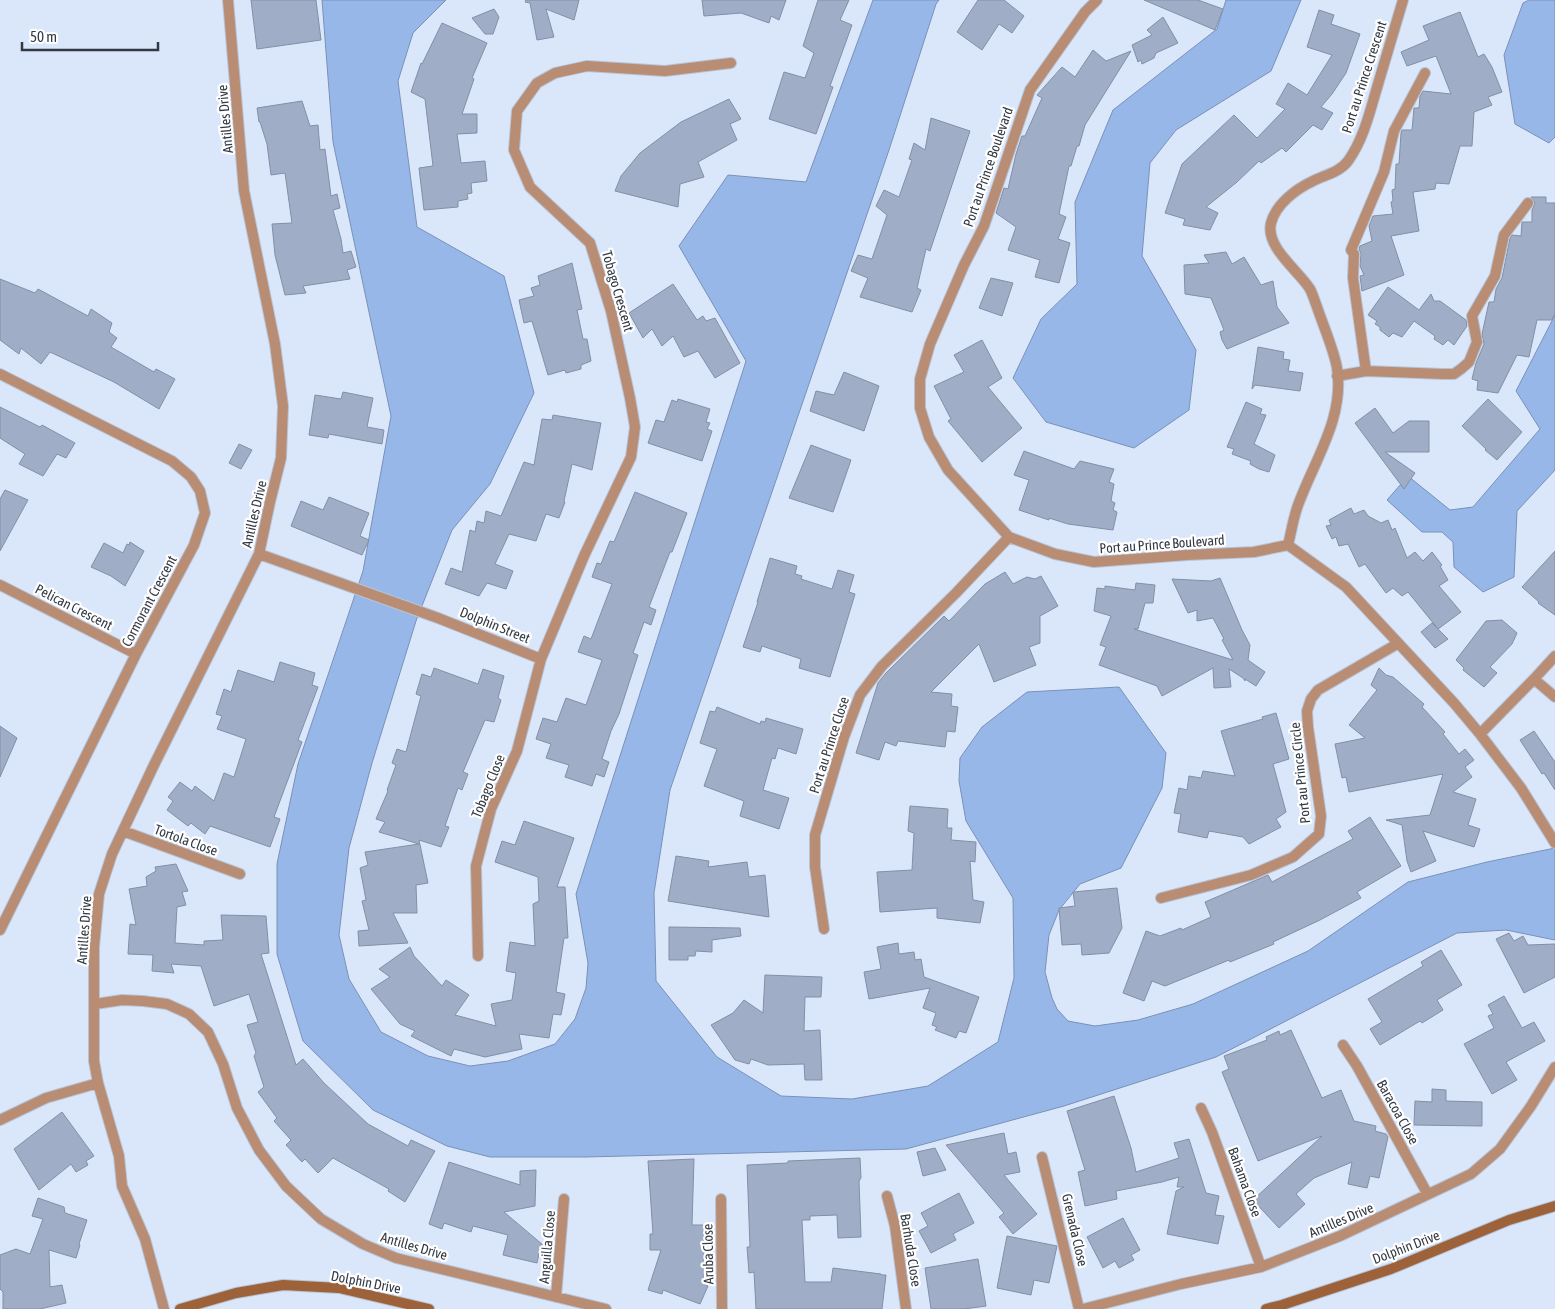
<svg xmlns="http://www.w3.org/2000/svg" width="1555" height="1309" font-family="'Asap Condensed',sans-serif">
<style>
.water{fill:#98b7e9;stroke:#7991b7}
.building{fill:#9faec6;stroke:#818fa7}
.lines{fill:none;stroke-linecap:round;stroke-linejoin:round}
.street-casing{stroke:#b8c4d6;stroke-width:12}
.secondary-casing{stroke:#b8c4d6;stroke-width:12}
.street{stroke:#b88d74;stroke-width:10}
.secondary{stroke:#9e623a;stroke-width:10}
.labels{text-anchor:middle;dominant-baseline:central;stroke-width:4.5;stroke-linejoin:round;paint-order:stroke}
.street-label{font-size:14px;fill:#323943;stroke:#fff}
</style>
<rect width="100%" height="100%" fill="#dae7fb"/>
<path class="water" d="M322 0H446L413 33 398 81 417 227 504 276 534 393 490 484 452 530 416 621 372 763 349 848 339 935 349 979 381 1032 428 1056 470 1066 508 1061 555 1044 575 1019 586 988 588 963 576 894 746 361 679 246 728 175 806 182 873 0H939L936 4 889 150 670 790 654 893 656 981 717 1057 781 1096 852 1099 928 1086 998 1042 1014 978 1013 898 966 821 959 781 960 758 982 727 1027 692 1119 687 1166 753 1162 788 1121 868 1080 884 1059 910 1049 935 1045 972 1052 998 1057 1009 1068 1021 1095 1026 1138 1020 1193 1004 1308 951 1408 882 1487 862 1555 848V940L1506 930 1457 933 1216 1057 1064 1106 906 1149 586 1157H490L447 1146 373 1110 303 1041 277 954V864L298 764 363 571 391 416 333 142Z
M1226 0H1301L1271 71 1176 130 1150 163 1142 256 1196 350 1189 410 1134 448 1046 422 1013 378 1041 319 1077 284 1075 202 1113 110 1217 29Z
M1529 0H1555V137L1549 143 1515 124 1504 55 1523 3Z
M1555 315V470L1517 511 1514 577 1483 592 1454 567 1453 542 1442 532H1422L1387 500 1408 476 1450 510 1473 507 1540 429 1516 391Z"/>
<path class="building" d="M251 0H316L321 40 257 49Z
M526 0H579L574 20 546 9 554 37 537 40 530 3 525 2Z
M702 0H786L779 20 771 16 769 23 741 13 704 16Z
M818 0H849L840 20 852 25 830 86 833 87 816 134 769 119 784 72 805 78 814 53 803 46Z
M978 0H1004L1024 16 1012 33 999 24 982 50 957 32Z
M1144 0H1198L1223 9 1215 30Z
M494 9 499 17 493 34H485L472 18Z
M1319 10 1334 15 1331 24 1360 34 1346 73 1332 94 1321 107 1333 113 1322 130 1313 125 1286 152 1282 148 1261 163 1259 161 1237 182 1206 207 1218 213 1210 230 1183 225 1185 219 1165 213 1182 164 1234 115 1257 138 1285 109 1276 104 1288 83 1307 95 1332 55 1307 47Z
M1460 12 1478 57 1484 54 1492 67 1502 92 1488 97 1492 105 1474 112 1472 146H1460L1449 184 1436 183 1435 189 1413 192 1419 231 1391 236 1404 275 1362 291 1360 276 1364 275 1360 266 1361 254 1359 249 1360 246 1372 241 1369 226 1373 216 1393 214 1391 202 1393 201 1392 190 1395 189 1396 164H1399L1401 133 1402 130H1412L1414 108H1419L1420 96 1423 91 1451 94 1436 56 1407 66 1401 52 1429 40 1423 26Z
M1163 17 1178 43 1156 53 1154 58 1142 64 1141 60 1138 62 1132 45 1152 35 1147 30Z
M442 23 487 43 472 78 474 79 462 114H477V133L457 134 461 163 485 161 487 181 471 183 472 193 467 194 468 199 458 201V207L424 210 419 168 433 166 425 99 411 92 421 63 422 64Z
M1093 50 1106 61 1131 51 1085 125 1079 146H1077L1071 166H1069L1059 214 1066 217 1058 239 1070 243 1059 283 1035 277 1040 260 1008 250 1016 227 996 213 1004 188 1008 189 1016 154 1022 136H1025L1042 98 1037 95 1062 67 1075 77Z
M729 99 741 119 730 124 737 140 698 162 704 177 680 184 678 207 615 191 621 176 640 153 681 122Z
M302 101 310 126 318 125 320 150 325 149 331 196 337 194 340 208 333 210 341 239 343 253 351 251 356 267 347 270 350 279 303 286 306 293 285 295 275 255 272 224 292 223 285 173 271 175 267 144 260 122H259L257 108Z
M931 118 970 131 930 251 926 249 917 288 921 290 912 312 860 297 868 278 851 271 858 255 872 259 887 215 876 206 884 190 899 197 912 160 909 159 914 143 925 150Z
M1531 197H1546V203H1555V313L1552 320H1537L1529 357 1517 355 1498 393 1477 390 1478 381 1472 379 1476 363 1484 344 1482 334 1489 302H1494L1496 289 1502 278 1510 238 1512 235 1521 236 1522 222H1532V210L1535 203Z
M1226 252 1232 264 1244 257 1261 285 1273 281 1277 307 1289 323 1227 349 1222 340 1220 332 1224 330 1211 298 1185 294 1184 265 1209 263 1204 255Z
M572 263 582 309 577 310 583 339H587L591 361 581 365V369L566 373 565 370 548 375 532 321 524 323 519 300 534 296 531 288 540 285 538 276Z
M991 278 1013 283 1002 316 979 308Z
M0 279 35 293 38 289 88 316 91 309 112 323 109 332 117 338 111 347 154 372 156 369 175 379 159 409 114 382 50 352 41 364 21 348 19 354 0 340Z
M673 284 697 320 703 316 706 321 715 318 740 363 715 378 698 351 684 357 673 336 662 346 652 329 643 338 629 313Z
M1388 287 1419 310 1431 294 1434 301H1440L1466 320 1467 326 1454 345 1448 340 1443 345 1434 339 1435 336 1414 321 1402 337 1393 333 1389 337 1380 330V327L1375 324 1377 321 1368 315Z
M982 340 1002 378 988 387 1022 428 982 462 948 421 951 419 934 386 964 372 954 355Z
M1258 347 1284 352 1283 359 1290 360 1288 371 1303 373 1300 391 1255 385 1252 389Z
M844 372 879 386 864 431 810 411 816 391 834 395Z
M343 392 373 398 367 427 384 430 382 444 329 434 328 438 309 435 315 395 341 399Z
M678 399 710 409 706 422 710 423 707 429 712 431 702 461 648 443 656 420 664 422 672 400 677 402Z
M1488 399 1522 432 1497 460 1485 450 1486 449 1462 426Z
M1246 402 1262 409 1260 414 1266 415 1254 444 1275 455 1269 472 1259 469 1250 464 1251 461 1232 454 1234 449 1227 447Z
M0 407 40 427 42 425 75 443 66 458 57 454 43 476 19 464 25 454 0 438Z
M1375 408 1393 433 1409 421H1429V452H1385L1415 473 1404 489 1355 423Z
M553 415 601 423 592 470 572 464 564 501 565 502 559 518 546 514 536 541 509 534 495 564 513 571 506 589 487 583 479 596 445 584 451 568 462 572 470 530 475 532 477 521 484 523 486 511 501 516 524 462 534 465 542 419 552 420Z
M239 444 252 450 241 469 229 463Z
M811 445 851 460 833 512 789 498Z
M1024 451 1074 469 1080 461 1114 469 1109 482 1114 484 1111 501 1115 503 1113 510 1117 512 1113 530 1068 524 1049 518V520L1019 510 1029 480 1014 475Z
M5 490 28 500 0 551V499Z
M635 492 687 513 672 552H670L649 607 656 610 651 625 644 622 633 653 638 655 619 714 611 731 602 759 609 762 604 777 596 774 592 786 565 777 569 765 546 758 551 744 536 739 543 718 557 722 566 698 586 705 602 660 578 652 584 636 591 639 612 584 592 577 597 563 601 564 610 541 614 542Z
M329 497 369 513 360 536 369 540 362 555 291 526 301 501 323 510Z
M1351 508 1354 514 1364 510 1368 516 1381 523 1388 520 1392 530 1395 528 1407 558 1415 552 1423 561 1432 552 1442 565 1440 566 1448 580 1439 586 1461 612 1438 629 1408 592 1402 596 1393 588 1386 593 1365 564 1359 567 1348 544 1339 546 1336 537 1332 539 1326 526 1331 525 1329 520Z
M130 542 144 551 125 586 111 576 91 567 104 543 123 553 127 544 129 545Z
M1555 551V615L1538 603 1539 602 1522 587Z
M770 558 797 566 795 574 802 576 801 579 832 589 838 570 854 575 849 592 855 594 830 677 799 668 801 659 762 646 760 652 743 647 758 602H757Z
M1005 572 1013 584 1027 577 1035 579 1041 576 1058 606 1040 616V643L1029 647 1036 665 994 682 979 644 931 692 952 694 951 706 958 707 955 732 947 731 945 747 898 741 896 746 885 742 879 760 856 753 878 683 886 673 944 616 949 621 985 584Z
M1220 578 1242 630 1250 645 1248 660 1265 672 1256 686 1245 679V681L1243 678 1229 669 1231 687 1214 688 1213 668 1162 696 1157 686 1099 665 1106 647 1100 645 1111 616 1094 611 1097 588 1105 589V586L1135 590 1136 583 1155 585 1153 603H1145L1138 629H1134L1233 660 1222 640 1224 639 1213 618 1197 621V610L1188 613 1172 579 1211 581Z
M1502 620 1517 633 1512 644 1490 667 1497 673 1484 687 1463 670 1464 668 1456 660 1486 621Z
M1432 623 1448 639 1435 648 1421 632Z
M280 662 315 673 312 685 318 687 298 740 302 742 274 817 280 819 270 847 210 826 205 834 191 823 188 826 167 810 173 801 168 797 180 782 192 791 195 786 214 801 224 773 234 777 246 739 217 729 222 716 216 714 224 689 231 692 238 670 274 682Z
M434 668 478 684 483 669 504 676 498 698 501 700 494 722 485 720 463 772 468 774 462 790 458 788 445 826 449 827 441 847 419 840 428 883 416 885 417 913H393L408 943 359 946 358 931 369 930 362 901 366 900 360 868 368 865 365 852 419 844 379 832 385 822 376 819 388 791 387 790 396 765 392 763 397 749 406 752 421 696 416 694 422 674 431 677Z
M1379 668 1386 675 1393 677 1424 704 1422 707 1445 732 1443 734 1459 754 1465 749 1474 760 1465 767 1472 777 1453 792 1476 799 1468 825 1480 829 1474 847 1423 831 1436 861 1411 872 1407 861 1402 825 1386 820 1430 815 1443 774 1349 792 1346 777 1342 778 1335 744 1365 738 1349 725 1377 690 1371 685Z
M717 707 760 724 761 721 765 722 766 718 803 729 796 754 778 748 775 759 772 758 763 790 789 798 779 829 740 816 744 801 704 786 717 749 700 743 710 711 715 712Z
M1276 713 1289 759 1273 764 1286 812 1276 819 1281 827 1249 844 1243 837 1209 831 1207 838 1178 832 1181 814 1174 813 1179 788 1187 790 1189 776 1201 778 1203 771 1235 776 1221 731 1263 719 1262 717Z
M0 726 17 738 0 777Z
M1534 731 1555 762V790L1544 773 1542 774 1520 740Z
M910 806 948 809 947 828H952L951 840 976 842 975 862 970 861 973 900 984 902 980 923 937 918V908L880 912 877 872 912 870 914 833 908 831Z
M1370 817 1401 866 1357 892 1361 898 1320 920 1273 942 1274 944 1230 962 1229 960 1165 986 1152 981 1144 1001 1123 993 1146 931 1160 936 1181 928 1182 930 1211 917 1205 902 1268 875 1272 882 1353 839 1348 831Z
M524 821 574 838 557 887H565L568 938H564L556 992 565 994 561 1015 553 1014 549 1038 519 1034 522 1049 485 1057 454 1049 451 1056 411 1036 415 1031 400 1024 371 989 390 977 379 969 410 947 414 956 442 986 446 980 469 995 455 1015 496 1026 491 1004 512 1000 516 973 506 971 510 942 535 946 533 904 539 901 538 877 495 862 502 841 515 845Z
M676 856 709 861 708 867 747 862 749 877 765 875 769 917 668 901Z
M176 864 188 891 182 892 186 905 177 907 175 943 204 945V941L223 940 221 915 266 916 269 953 261 954 296 1065 303 1059 324 1083 368 1124 408 1146 411 1140 435 1151 405 1202 388 1191 389 1189 333 1158 318 1173 305 1159 302 1162 286 1145 291 1140 274 1121 277 1118 258 1092 264 1087 254 1056 256 1053 247 1025 258 1022 249 994 214 1006 201 966 171 964 174 973 152 971 153 955 128 954 130 924 136 925 129 889 147 886 146 877 156 871 155 867Z
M1117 888 1122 928 1109 953 1082 955 1081 944 1062 945 1059 908 1075 906 1073 892Z
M669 927 740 928 741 936 712 940V952L696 951 695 956H688V960H669Z
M1509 933 1514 941 1523 936 1528 945 1555 944V977L1524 993 1496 939Z
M898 943 899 954 914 952 915 960 921 959 924 977 979 997 966 1033 959 1031 956 1038 935 1030 937 1027 932 1025 936 1013 923 1008 930 988 869 999 864 972 881 969 877 947Z
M1441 950 1462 985 1437 1000 1443 1010 1422 1023 1420 1021 1380 1045 1370 1029 1382 1022 1368 999 1423 966 1421 962Z
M765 975 822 977 821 997H805L804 1031 820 1030 822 1080H805L804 1064 768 1065 751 1059 749 1064 735 1060 711 1025 733 1013 744 1000 763 1013Z
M1504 996 1522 1028 1534 1022 1545 1041 1506 1062 1517 1080 1492 1094 1464 1044 1494 1028 1488 1016 1493 1014 1488 1005Z
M1291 1030 1322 1098 1341 1090 1354 1121 1376 1126 1375 1131 1386 1134 1388 1137 1379 1178 1370 1176 1367 1188 1348 1184 1352 1162 1314 1178 1296 1194 1305 1204 1279 1228 1253 1200 1322 1136 1258 1161 1222 1072 1229 1069 1224 1056 1267 1040 1266 1037 1279 1031 1280 1035Z
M1432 1089 1446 1090V1101L1482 1102V1126L1414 1125 1415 1101 1432 1102Z
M1114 1096 1131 1148 1136 1172 1179 1158 1174 1143 1189 1139 1206 1193 1219 1196 1215 1215 1224 1216 1218 1244 1167 1234 1176 1191 1184 1187H1177L1179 1177 1162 1182 1116 1191 1117 1199 1085 1206 1078 1172 1085 1170 1067 1111Z
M62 1112 94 1156 86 1161 88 1165 76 1172 71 1164 39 1190 14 1149Z
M1004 1133 1008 1154 1016 1152 1020 1172 1004 1175 1037 1214 1013 1234 999 1217 1004 1213 946 1145Z
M935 1148 946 1170 923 1176 917 1152Z
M860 1158 861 1178 859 1181 861 1237 838 1238 837 1215 810 1216V1220H802L805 1282H831L833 1268 881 1274 882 1275H886L882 1309H756L754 1272 749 1273 747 1247H750L747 1165 788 1163V1161Z
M694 1159 692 1225H704V1284L708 1286 700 1304 663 1290 662 1294 648 1290 661 1250H650V1234H653L648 1161Z
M449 1162 520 1185V1171L536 1170 535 1206 504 1212 543 1245 541 1244 537 1263 503 1255 508 1235 473 1226 471 1232 444 1223 442 1229 429 1224Z
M959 1193 974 1223 953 1234 956 1240 931 1253 919 1231 928 1226 921 1213Z
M38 1198 64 1207 65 1213 87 1220 79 1244 80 1245 76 1258 49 1250 50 1287 62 1285 66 1303 40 1309H3V1292L0 1289V1255L16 1249 30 1254 43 1219 32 1216Z
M1123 1218 1140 1250 1131 1255 1134 1260 1119 1268 1115 1261 1103 1268 1087 1237Z
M1007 1236 1057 1246 1049 1283 1034 1280 1031 1295 997 1288Z
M978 1259 986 1306 964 1309H931L925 1268Z"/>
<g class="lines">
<defs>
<path id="street" d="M1097 0 1085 12 1030 90 984 226 964 265 930 344 920 379V408L929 437 948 470 1009 537 1055 554 1094 562 1187 555 1254 552 1288 545 1346 587 1454 703 1480 734 1521 788 1555 843
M1366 371 1353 278 1354 254 1351 250 1384 172 1394 131 1425 73
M0 374 172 461 191 477 200 491 205 513 194 545 136 654 0 930
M1337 376 1366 371 1443 374H1454L1461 369 1469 362 1477 342 1472 316 1495 276 1504 235 1528 203
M1288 545C1291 533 1293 520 1297 508 1313 462 1345 419 1337 368 1334 350 1323 325 1317 307 1315 302 1313 295 1310 289 1299 271 1265 247 1271 223 1276 204 1296 189 1313 181 1325 175 1340 172 1348 161 1363 140 1369 115 1376 91 1385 60 1394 30 1403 0
M259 554 438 618 541 659
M0 585 136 654
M1534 679 1555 697
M1480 734 1534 679 1555 656
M123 831 240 874
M1161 898 1251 875 1293 857 1319 834 1321 816 1308 727 1307 711 1311 699 1318 690 1397 644
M824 929 815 867V835L844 737 860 695 882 666 956 593 1009 537
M478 956 476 866 491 809 517 751 541 659 584 556 631 457 635 427 630 398 611 311 590 243 530 187 514 150 517 111 537 83 555 73 587 66 665 71 731 63
M95 1004 122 1000 143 1001 167 1004 189 1014 208 1032 223 1064 237 1108 259 1150 286 1186 321 1219 363 1244 396 1258 606 1309
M1343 1045 1357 1066 1427 1193
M1201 1108 1212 1132 1261 1267
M0 1120 46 1098 98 1083
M1042 1157 1079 1309
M887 1196 895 1226 906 1309
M721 1199 722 1309
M556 1297 564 1199
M164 1309 145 1239 122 1186 119 1156 98 1083 94 1061V947L99 894 112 854 153 767 259 554 270 502 281 458 283 406 275 344 244 191 228 0
M1083 1309 1181 1284 1261 1267 1340 1236 1471 1174 1500 1149 1531 1106 1555 1067"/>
<path id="secondary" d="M180 1309 236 1293 283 1285 339 1288 429 1309
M1266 1309 1282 1305 1391 1269 1509 1220 1555 1206"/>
</defs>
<use href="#street" class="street-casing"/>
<use href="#secondary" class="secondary-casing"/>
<use href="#street" class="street"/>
<use href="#secondary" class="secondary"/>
</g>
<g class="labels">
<g class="street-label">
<text transform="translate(1364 77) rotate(-72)">Port au Prince Crescent</text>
<text transform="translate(225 119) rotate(-95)">Antilles Drive</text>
<text transform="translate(988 167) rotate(-71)">Port au Prince Boulevard</text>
<text transform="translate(618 291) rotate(74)">Tobago Crescent</text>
<text transform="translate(254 514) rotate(-77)">Antilles Drive</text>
<text transform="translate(1162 544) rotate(-4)">Port au Prince Boulevard</text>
<text transform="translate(149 601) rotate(-62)">Cormorant Crescent</text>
<text transform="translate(74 607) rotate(27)">Pelican Crescent</text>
<text transform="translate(495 625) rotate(22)">Dolphin Street</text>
<text transform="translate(829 745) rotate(-72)">Port au Prince Close</text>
<text transform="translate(1300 773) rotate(-96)">Port au Prince Circle</text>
<text transform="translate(488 786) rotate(-68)">Tobago Close</text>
<text transform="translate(186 840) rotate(20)">Tortola Close</text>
<text transform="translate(84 930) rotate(-86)">Antilles Drive</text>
<text transform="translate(1398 1112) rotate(61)">Baracoa Close</text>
<text transform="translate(1245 1182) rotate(70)">Bahama Close</text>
<text transform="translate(1341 1220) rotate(-23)">Antilles Drive</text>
<text transform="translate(1075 1230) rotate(77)">Grenada Close</text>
<text transform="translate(414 1246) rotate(16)">Antilles Drive</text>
<text transform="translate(547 1247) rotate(-85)">Anguilla Close</text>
<text transform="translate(1406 1247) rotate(-21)">Dolphin Drive</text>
<text transform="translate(911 1250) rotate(81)">Barhuda Close</text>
<text transform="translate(708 1254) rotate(-91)">Aruba Close</text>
<text transform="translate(366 1282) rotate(11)">Dolphin Drive</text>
</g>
</g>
<path d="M22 42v8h136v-8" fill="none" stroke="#323943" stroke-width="2.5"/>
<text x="30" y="42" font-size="15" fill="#323943" stroke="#ffffff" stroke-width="4" paint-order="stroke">50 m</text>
</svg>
